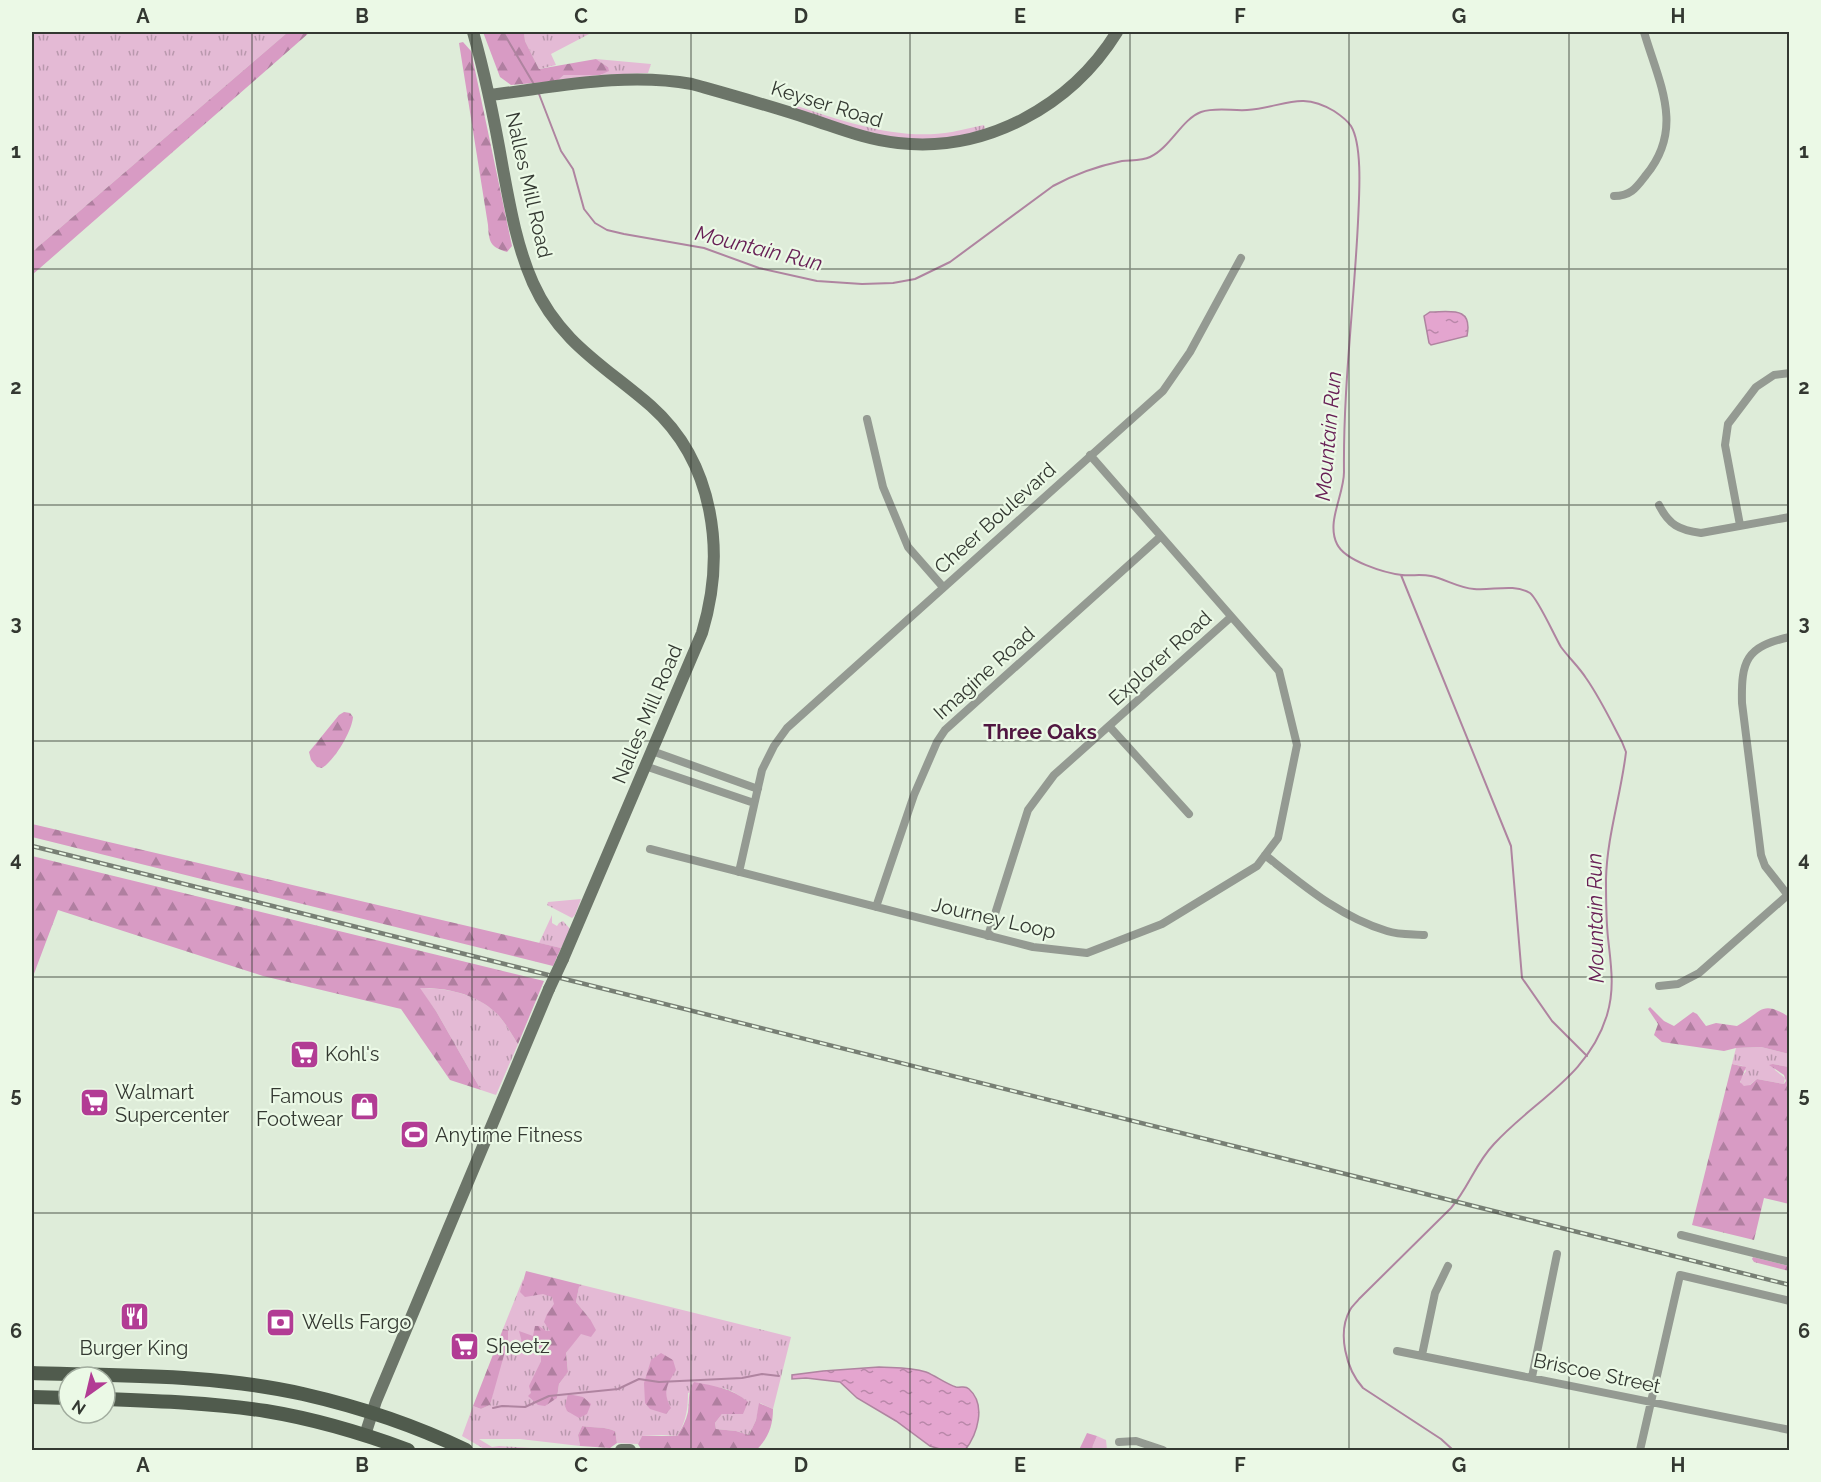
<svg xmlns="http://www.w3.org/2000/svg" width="1821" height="1482" font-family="Raleway,sans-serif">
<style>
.grass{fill:url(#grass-tufts)}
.forest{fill:url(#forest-firs)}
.water{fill:url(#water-ripples);stroke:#af84a0;stroke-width:1.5}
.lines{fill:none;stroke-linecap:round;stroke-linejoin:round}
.stream{stroke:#af84a0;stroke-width:2}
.street{stroke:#949a92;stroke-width:8}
.secondary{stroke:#6c7569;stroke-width:12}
.primary{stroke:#505b4d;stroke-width:14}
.rail-casing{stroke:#777f74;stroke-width:4.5}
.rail{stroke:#ebf9e6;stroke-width:2;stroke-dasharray:7;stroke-linecap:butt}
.secondary-bridge{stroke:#6c7569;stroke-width:12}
.grid{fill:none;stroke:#333831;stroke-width:1.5;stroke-opacity:0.55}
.labels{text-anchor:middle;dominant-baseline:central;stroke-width:4.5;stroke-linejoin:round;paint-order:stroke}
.street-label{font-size:20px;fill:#333831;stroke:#ebf9e6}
.poi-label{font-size:20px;fill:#333831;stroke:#ebf9e6;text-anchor:start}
.water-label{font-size:21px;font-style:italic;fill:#682056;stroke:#ebf9e6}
.neighbourhood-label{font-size:21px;font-weight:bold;fill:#501741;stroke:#ebf9e6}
.neatline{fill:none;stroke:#333831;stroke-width:2}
.grid-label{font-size:20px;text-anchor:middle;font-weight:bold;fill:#333831}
</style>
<defs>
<pattern id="grass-tufts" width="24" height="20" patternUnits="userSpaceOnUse" patternTransform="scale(1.5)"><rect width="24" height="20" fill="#e4bad5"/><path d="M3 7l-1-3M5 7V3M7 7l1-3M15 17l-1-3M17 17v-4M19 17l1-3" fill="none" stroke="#b998ad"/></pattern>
<pattern id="forest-firs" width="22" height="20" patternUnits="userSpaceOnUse" patternTransform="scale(1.5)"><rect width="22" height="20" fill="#d89bc4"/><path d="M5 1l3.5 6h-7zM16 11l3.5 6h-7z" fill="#b07fa0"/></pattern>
<pattern id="water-ripples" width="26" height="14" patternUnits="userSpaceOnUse" patternTransform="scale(1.5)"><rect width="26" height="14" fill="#e4a5cf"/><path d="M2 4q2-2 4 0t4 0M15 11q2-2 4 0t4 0" fill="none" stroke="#b987a9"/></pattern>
</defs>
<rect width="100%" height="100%" fill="#deecd9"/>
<path class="grass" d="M32 32H288L32 252Z
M524 32H593L551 54 556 65 539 69 525 41Z
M596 59 651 64 648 73 600 75 557 81 564 75H600L608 67Z
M797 106C846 122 899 141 952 132 963 130 973 127 984 125L986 132 936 142 889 139 795 111Z
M581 899 575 915 572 918 547 905 548 902Z
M552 915V923L557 926 559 923 563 921 571 930 561 948 539 943Z
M419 988C447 988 479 994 499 1016 506 1024 512 1035 518 1044L496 1095 481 1090 436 1011Z
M1761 1047 1789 1054V1067L1773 1064 1775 1070 1785 1078 1784 1084 1757 1079 1747 1087 1741 1085 1740 1079 1746 1071 1743 1066 1732 1064 1736 1048Z
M523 1279V1291L546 1292 556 1299 554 1329 530 1388 532 1394 557 1398 559 1384 568 1372 566 1353 590 1319 576 1302 579 1287 582 1285 791 1337 773 1409 760 1403 756 1420 749 1435 736 1431 716 1429 715 1423 722 1414H742L747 1402C726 1383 713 1386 688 1393 688 1409 686 1422 677 1436L662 1435 642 1436 638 1444 617 1443 615 1431C604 1426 594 1428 582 1426L578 1435 580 1446 520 1439H479L492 1447 499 1446 563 1450H486L462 1436 473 1406 481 1409 490 1405 508 1330 503 1329Z
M1097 1436 1106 1440 1107 1450H1091Z"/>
<path class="forest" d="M288 32H310L32 275V252Z
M483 32H524L525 41 539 69 596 59 608 67 609 71 600 75H564L557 81 511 85 500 77Z
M463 42 471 51 512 246 507 252C490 247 489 242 488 225L459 43Z
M344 712 350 713 353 717C352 731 335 760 322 768L317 767 311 760 309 752 339 715Z
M32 824 561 948 553 966 32 837Z
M32 856 544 981 518 1044C512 1035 506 1024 499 1016 480 995 447 987 420 988L436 1011 481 1090 450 1080 401 1009 263 976 58 910 32 979Z
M1650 1007 1664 1021 1674 1026 1693 1012 1697 1014 1706 1026 1716 1023 1737 1026C1762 1012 1761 999 1789 1017V1054L1761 1047 1736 1048 1724 1051 1662 1042 1654 1035 1658 1024 1648 1009Z
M1732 1064 1746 1067 1740 1082 1744 1086 1750 1085 1757 1079 1784 1084 1786 1081 1784 1075 1769 1065 1773 1064 1789 1067V1204L1764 1198 1754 1240 1692 1225Z
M1753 1257 1789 1266V1271L1754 1262 1752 1259Z
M526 1271 582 1285 579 1287 576 1302 590 1319 596 1330 591 1337 581 1334 566 1353 568 1372 559 1384 557 1398 545 1406 538 1405 528 1396 531 1393 529 1386 541 1361V1356L523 1346 519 1331 533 1336 535 1326H539L546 1331H550L544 1322 547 1314 554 1304 552 1297 543 1294 525 1297 520 1292Z
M503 1329 508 1330V1341L490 1405 481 1409 473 1406Z
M661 1353 673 1360 676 1370C667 1385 662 1392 671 1408L666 1414 650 1409 645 1403 644 1383 651 1360Z
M694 1382C714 1386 732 1388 748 1402L743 1414H722L715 1423 716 1429 736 1431 749 1435 756 1420 759 1403 773 1409C773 1426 768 1439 756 1450L641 1449 638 1444 642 1436H677C682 1428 686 1421 688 1412 690 1399 687 1395 694 1382Z
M568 1394 583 1397 591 1404 587 1414 579 1418 567 1411 565 1406Z
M582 1426C594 1428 604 1426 615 1431L617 1443 610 1448 580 1446 578 1435Z
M1087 1433 1097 1436 1091 1450H1079Z"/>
<path class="water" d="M1430 312C1451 312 1473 306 1467 336L1431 345 1429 343 1424 316Z
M879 1367C896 1368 910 1367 926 1372 936 1376 946 1384 956 1387 961 1388 965 1385 969 1389 987 1405 977 1435 965 1450H943L930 1446 896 1421 857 1398 840 1382 806 1378 792 1379V1375L823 1371Z"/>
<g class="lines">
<path class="stream" d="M503 32 535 86
M539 94 561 151 573 169 584 209 595 223 607 230 624 234 704 248 759 268 817 281 862 284 893 283 915 279 950 262 1053 186C1075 174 1098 166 1122 161 1131 160 1142 161 1150 157 1170 148 1182 119 1201 112 1216 107 1232 111 1247 110 1283 108 1299 90 1334 111 1340 115 1347 120 1351 126 1363 146 1359 198 1358 222 1354 305 1343 388 1344 472 1344 495 1326 522 1337 544 1345 561 1385 573 1402 575 1412 576 1421 574 1431 576 1445 579 1459 588 1474 589 1492 591 1513 583 1530 593 1538 599 1554 635 1561 647 1569 658 1579 667 1586 678 1600 698 1611 721 1622 742L1626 752C1621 795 1607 836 1606 879 1606 898 1606 919 1608 938 1611 965 1615 989 1607 1015 1588 1077 1534 1100 1494 1144 1475 1164 1469 1187 1451 1208L1359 1299C1356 1303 1352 1306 1350 1310 1337 1333 1346 1369 1363 1388L1441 1439 1453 1450
M1401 575 1511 846 1522 978 1552 1021 1587 1056
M493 1408 502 1406 525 1407 549 1396 618 1389 639 1379 659 1382 742 1378 762 1374 779 1376"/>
<path class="street" d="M1614 196C1631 196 1636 188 1646 175 1685 128 1659 83 1644 32
M867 419 883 487 908 547 943 587
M1659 505C1669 525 1679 530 1701 533L1790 517
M1740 525 1725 445 1728 424 1756 387 1774 375 1790 373
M1109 726 1189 814
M652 751 758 789
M645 766 754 803
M650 849 1033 947 1087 953 1162 924 1257 866 1278 838 1297 745 1279 671 1090 455
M1265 855C1303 885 1340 917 1387 931 1399 935 1413 934 1424 935
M739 872 762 770 774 746 787 728 1163 391 1190 352 1241 258
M1787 894 1765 866 1761 855 1742 703C1741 661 1746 646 1790 637
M876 907 914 795 937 742 945 730 1160 537
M988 936 1028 810 1054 775 1231 617
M1659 986 1678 984 1699 973 1790 893
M1681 1235 1790 1262
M1397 1351 1790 1430
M1422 1355 1435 1293 1448 1266
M1532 1377 1557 1254
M1119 1442 1136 1441 1163 1450
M1640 1450 1680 1275 1790 1301"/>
<path class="secondary" d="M473 32C486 77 495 123 503 169 510 207 517 247 533 283 560 343 605 366 651 406 715 463 726 554 702 633L563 959
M490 95C557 87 624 72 692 84 731 95 771 106 810 119 838 128 867 140 898 143 986 153 1071 106 1117 32
M365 1435 376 1401 549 989
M621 1450H630"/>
<path class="primary" d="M32 1373C122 1376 215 1374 303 1394 360 1407 414 1425 466 1450
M32 1397 69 1398
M105 1399C159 1401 213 1403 266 1411 315 1419 362 1433 408 1450"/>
<defs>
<path id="rail" d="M32 846 1790 1285"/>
</defs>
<use href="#rail" class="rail-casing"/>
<use href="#rail" class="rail"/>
<path class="secondary-bridge" d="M549 989 563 959"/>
</g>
<path class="grid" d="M252 32V1450M472 32V1450M691 32V1450M910 32V1450M1130 32V1450M1349 32V1450M1569 32V1450M32 269H1790M32 505H1790M32 741H1790M32 977H1790M32 1213H1790"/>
<defs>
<symbol id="supermarket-square" viewBox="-11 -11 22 22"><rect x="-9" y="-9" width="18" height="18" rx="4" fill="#b23c94" stroke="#ebf9e6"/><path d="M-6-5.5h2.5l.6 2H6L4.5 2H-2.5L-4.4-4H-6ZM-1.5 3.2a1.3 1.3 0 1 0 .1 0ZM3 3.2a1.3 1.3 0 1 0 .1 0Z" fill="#fff"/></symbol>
<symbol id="shop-square" viewBox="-11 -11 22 22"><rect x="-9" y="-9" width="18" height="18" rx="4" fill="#b23c94" stroke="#ebf9e6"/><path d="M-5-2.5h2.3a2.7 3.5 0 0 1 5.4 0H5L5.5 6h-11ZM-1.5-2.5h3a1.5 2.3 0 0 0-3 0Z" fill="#fff"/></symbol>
<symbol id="stadium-square" viewBox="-11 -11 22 22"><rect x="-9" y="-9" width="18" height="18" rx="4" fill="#b23c94" stroke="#ebf9e6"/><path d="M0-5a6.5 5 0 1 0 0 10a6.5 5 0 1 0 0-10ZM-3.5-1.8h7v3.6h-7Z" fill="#fff"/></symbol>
<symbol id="restaurant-square" viewBox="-11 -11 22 22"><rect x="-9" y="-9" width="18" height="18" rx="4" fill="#b23c94" stroke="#ebf9e6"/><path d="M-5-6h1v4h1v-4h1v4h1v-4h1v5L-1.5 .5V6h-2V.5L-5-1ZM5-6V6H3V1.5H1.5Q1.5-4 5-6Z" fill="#fff"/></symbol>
<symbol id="bank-square" viewBox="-11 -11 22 22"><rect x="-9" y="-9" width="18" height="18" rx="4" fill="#b23c94" stroke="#ebf9e6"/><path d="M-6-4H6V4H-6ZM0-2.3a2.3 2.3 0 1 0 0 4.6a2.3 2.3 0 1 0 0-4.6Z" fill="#fff"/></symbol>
</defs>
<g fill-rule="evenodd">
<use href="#supermarket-square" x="288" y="1038" width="33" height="33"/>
<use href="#supermarket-square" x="78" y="1086" width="33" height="33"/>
<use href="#shop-square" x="348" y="1090" width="33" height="33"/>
<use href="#stadium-square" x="398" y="1118" width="33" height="33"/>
<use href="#restaurant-square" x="118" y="1300" width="33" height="33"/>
<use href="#bank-square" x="264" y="1306" width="33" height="33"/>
<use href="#supermarket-square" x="448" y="1330" width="33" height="33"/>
</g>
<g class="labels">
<g class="street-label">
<text transform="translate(827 104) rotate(17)">Keyser Road</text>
<text transform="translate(529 185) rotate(77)">Nalles Mill Road</text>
<text transform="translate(995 518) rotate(-42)">Cheer Boulevard</text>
<text transform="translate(1160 658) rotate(-42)">Explorer Road</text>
<text transform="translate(984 673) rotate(-42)">Imagine Road</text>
<text transform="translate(647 714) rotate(-67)">Nalles Mill Road</text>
<text transform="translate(994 918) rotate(13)">Journey Loop</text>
<text transform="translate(1597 1373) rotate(12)">Briscoe Street</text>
</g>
<g class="poi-label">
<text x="325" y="1054">Kohl's</text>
<text x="115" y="1092">Walmart<tspan x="115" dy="23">Supercenter</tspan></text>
<text x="343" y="1096" text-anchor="end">Famous<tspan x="343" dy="23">Footwear</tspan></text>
<text x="435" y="1135">Anytime Fitness</text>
<text x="302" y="1322">Wells Fargo</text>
<text x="486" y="1346">Sheetz</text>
<text x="134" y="1348" text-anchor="middle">Burger King</text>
</g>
<g class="water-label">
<text transform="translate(759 248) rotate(14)">Mountain Run</text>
<text transform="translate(1328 436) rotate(-85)">Mountain Run</text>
<text transform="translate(1595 918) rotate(-91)">Mountain Run</text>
</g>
<g class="neighbourhood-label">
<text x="1040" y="731">Three Oaks</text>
</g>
</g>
<rect width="1821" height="1482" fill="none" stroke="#ebf9e6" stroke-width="66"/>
<g transform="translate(87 1395) rotate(214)"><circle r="28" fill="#ebf9e6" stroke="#a1ac9e" stroke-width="1.5"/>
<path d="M0-4.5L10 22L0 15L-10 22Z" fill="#b23c94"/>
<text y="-9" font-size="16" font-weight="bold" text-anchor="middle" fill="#333831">N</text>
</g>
<rect x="33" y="33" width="1755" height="1416" class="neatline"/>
<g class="grid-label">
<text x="143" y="23">A</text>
<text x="362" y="23">B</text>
<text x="581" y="23">C</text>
<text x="801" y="23">D</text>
<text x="1020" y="23">E</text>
<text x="1240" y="23">F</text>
<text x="1459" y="23">G</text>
<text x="1678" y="23">H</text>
<text x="16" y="158">1</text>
<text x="1804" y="158">1</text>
<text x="16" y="394">2</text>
<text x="1804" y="394">2</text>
<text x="16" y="630">3</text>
<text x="1804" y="630">3</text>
<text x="16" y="866">4</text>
<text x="1804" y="866">4</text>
<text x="16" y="1102">5</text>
<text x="1804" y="1102">5</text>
<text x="16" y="1338">6</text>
<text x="1804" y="1338">6</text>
<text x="143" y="1472">A</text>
<text x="362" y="1472">B</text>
<text x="581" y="1472">C</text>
<text x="801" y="1472">D</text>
<text x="1020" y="1472">E</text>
<text x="1240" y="1472">F</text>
<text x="1459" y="1472">G</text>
<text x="1678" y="1472">H</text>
</g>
</svg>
